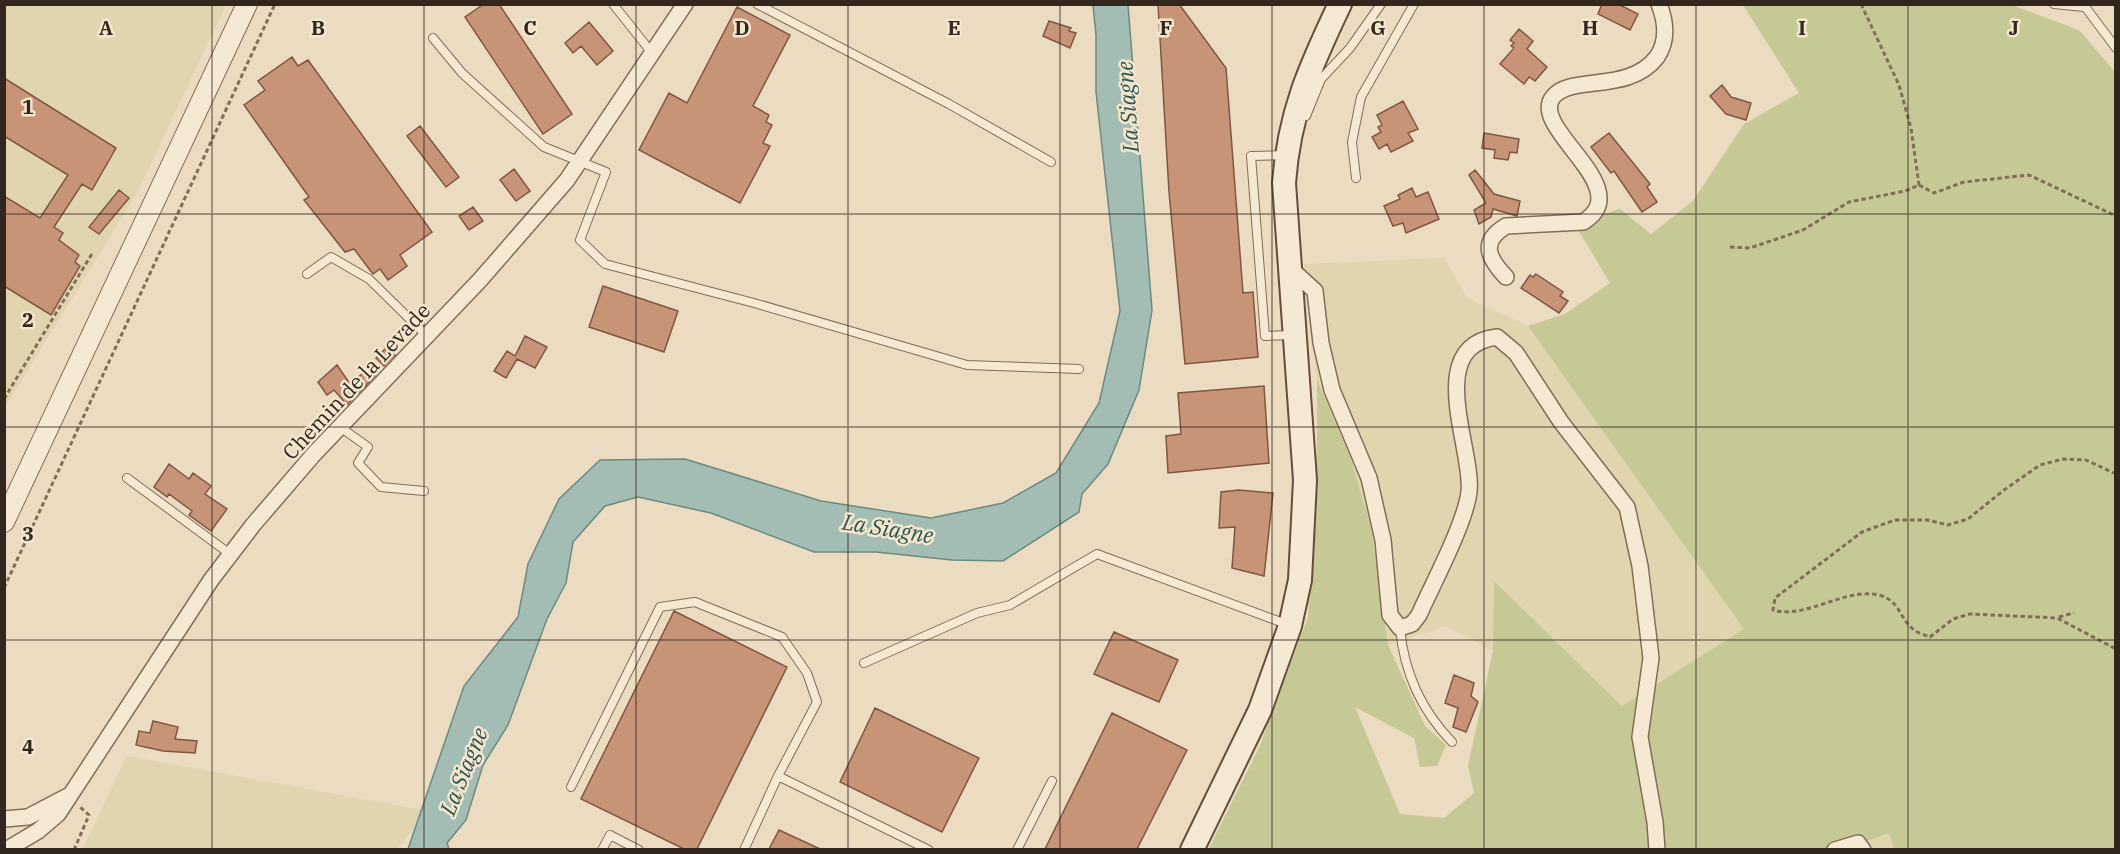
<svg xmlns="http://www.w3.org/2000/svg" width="2120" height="854" font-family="'IBM Plex Serif',serif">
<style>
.farmland{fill:#e0d5ae}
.green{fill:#c6c895}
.water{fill:#a3bdb4;stroke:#6b8a80;stroke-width:1.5}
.building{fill:#c79478;stroke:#815641;stroke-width:1.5}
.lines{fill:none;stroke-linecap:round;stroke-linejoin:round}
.service-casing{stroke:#836d59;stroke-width:10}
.minor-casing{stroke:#836d59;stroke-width:18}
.tertiary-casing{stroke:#836d59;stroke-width:22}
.secondary-casing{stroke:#654e3d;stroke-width:26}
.path{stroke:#836d59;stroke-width:3;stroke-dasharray:4.5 3;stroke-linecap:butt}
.service{stroke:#f6e9d3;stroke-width:8}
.minor{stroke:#f6e9d3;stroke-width:15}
.tertiary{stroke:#f6e9d3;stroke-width:20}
.secondary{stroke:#f6e9d3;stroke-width:22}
.grid{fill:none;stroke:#33261d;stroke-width:1.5;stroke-opacity:0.55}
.labels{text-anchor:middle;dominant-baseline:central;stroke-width:5;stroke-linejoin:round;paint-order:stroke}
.street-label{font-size:21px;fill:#33261d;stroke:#f3e6cf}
.water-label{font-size:22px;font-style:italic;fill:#2d534e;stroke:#f3e6cf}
.grid-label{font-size:20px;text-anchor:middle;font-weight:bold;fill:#33261d;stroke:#f3e6cf;stroke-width:5;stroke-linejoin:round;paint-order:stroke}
</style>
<rect width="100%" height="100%" fill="#ebdbc0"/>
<path class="farmland" d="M5 5H226L137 193 5 407Z
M1444 258 1467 298 1528 326 1745 629 1622 706 1494 581 1493 651 1446 626 1388 645 1371 527 1350 457 1317 380 1304 264Z
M127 756 428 811 397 849 82 850Z
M1890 833 1894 849 1842 850Z"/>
<path class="green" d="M1743 5H2012L2079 30 2116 73 2115 849H1894L1889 833 1842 850H1208L1259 748 1308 617 1317 447V380L1350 457 1371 527 1388 645 1425 726 1446 745 1437 766 1420 767 1414 738 1355 707 1400 814 1444 818 1474 793 1468 766 1493 651 1494 581 1622 706 1744 629 1528 326 1565 314 1610 283 1574 223 1620 209 1651 234 1693 201 1744 124 1799 93Z"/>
<path class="water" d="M1093 5H1128L1152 310 1139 390 1108 464 1082 494 1079 512 1003 561 952 560 876 552H814L711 513 638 497 605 506 573 542 566 583 547 619 508 725 483 765 466 820 447 843 449 849H408L464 686 518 617 528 564 559 499 600 460 685 459 821 501 931 518 1003 503 1056 473 1099 403 1120 311 1096 92V35Z"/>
<path class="building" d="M484 4H499L572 114 543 134 465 17Z
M1158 4H1179L1226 68 1243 293 1253 292 1258 357 1185 364 1169 192Z
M1602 4H1618L1638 14 1630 30 1598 14Z
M737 7 790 35 753 106 769 115 766 122 772 125 763 143 770 146 740 203 639 150 669 93 687 103Z
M1049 21 1071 28 1069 31 1076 33 1070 48 1043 36Z
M589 22 613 51 597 65 581 46 573 53 565 43Z
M1519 29 1533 41 1527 49 1547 67 1535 81 1529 77 1524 84 1500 64 1514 48 1511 46 1514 43 1510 40Z
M292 57 298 66 308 60 432 232 400 255 407 266 388 280 380 269 373 274 354 249 345 252 304 200 309 197 244 105 265 90 258 81Z
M4 78 116 148 92 190 82 184 54 227 63 233 59 240 79 255 75 262 80 266 51 315 4 286V196L40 218 68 175 4 136Z
M1722 85 1731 97 1751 103 1746 120 1726 114 1710 96Z
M1403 101 1418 129 1408 133 1413 141 1391 152 1387 144 1379 149 1372 137 1381 132 1378 127 1382 125 1377 115Z
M420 126 459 177 446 187 407 136Z
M1484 133 1519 139 1517 153 1510 152 1508 160 1494 158 1495 150 1482 148Z
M1609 133 1650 184 1647 187 1657 202 1642 212 1614 171 1611 173 1591 147Z
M514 169 530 191 516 201 500 180Z
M1475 170 1494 194 1520 201 1517 216 1493 209 1491 217 1479 224 1474 210 1486 203 1469 175Z
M1412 188 1416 197 1428 192 1439 219 1406 233 1403 223 1393 226 1384 206 1400 199 1398 195Z
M119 190 129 198 99 234 89 227Z
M473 207 483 221 469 230 459 216Z
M1536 274 1563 292 1560 296 1568 301 1559 313 1521 288 1530 275 1533 277Z
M603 286 678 311 664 352 589 327Z
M525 336 547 347 535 368 517 359 506 378 494 371 507 351 515 356Z
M387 347 395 355 384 366 376 358Z
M337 365 350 384 368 369 375 376 347 405 334 390 327 395 318 382Z
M1264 386 1269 463 1168 473 1166 436 1181 434 1178 393Z
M169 464 189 479 193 473 211 486 205 494 227 509 211 531 189 515 192 511 169 494 167 497 154 487Z
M1239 490 1273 493 1264 576 1232 568 1235 527 1219 528 1221 492Z
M674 611 787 667 697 849H684L581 799Z
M1114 632 1178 660 1159 702 1094 674Z
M1454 675 1474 683 1471 696 1478 702 1466 732 1453 727 1458 708 1445 703Z
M875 708 979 758 942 832 840 782Z
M1112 713 1187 750 1137 849H1045Z
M153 721 178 727 175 739 197 741 195 753 163 751 136 745 139 731 150 733Z
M779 830 820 849H769Z"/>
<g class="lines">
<defs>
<path id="service" d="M613 4 652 53
M757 4 949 104 1051 162
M2054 4 2084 7
M2083 4 2116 48
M433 38 462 73 544 147 606 172 580 240 605 264 754 303 967 365 1079 369
M1306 116 1321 79 1350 48 1381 4
M1285 155 1251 156 1265 336 1291 335
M1356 178 1352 142 1361 97 1414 4
M307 274 331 257 369 279 427 336
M340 427 368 447 358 463 381 487 424 491
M127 478 230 554
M1400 628C1404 673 1421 710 1452 742
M864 663 977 613 1010 605 1097 554 1289 625
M571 787 660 607 695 602 782 637 807 673 817 702 778 776
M602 850 610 835 639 850
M744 850 778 776 929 850
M1017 850 1052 781"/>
<path id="minor" d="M1291 269 1315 291 1321 343 1332 390 1369 478 1383 540 1390 615 1400 628 1412 624 1419 615C1433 583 1465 524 1469 492 1474 450 1423 346 1497 337L1516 353 1561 422 1627 507 1640 566 1651 658 1640 737 1655 822 1657 850
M1506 277C1489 259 1479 242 1506 226L1583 222C1639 188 1528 128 1553 97 1571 74 1629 94 1657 57 1668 41 1666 22 1659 4
M4 819 28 817 68 796
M6 850 38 831 58 814 211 580 253 525 314 454 480 280 567 180 685 4
M1835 850 1858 843 1863 850"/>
<path id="tertiary" d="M4 522 247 4"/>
<path id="secondary" d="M1192 850 1260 710 1290 626 1300 580 1305 480 1284 183C1289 113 1310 67 1340 4"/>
</defs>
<use href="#service" class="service-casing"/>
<use href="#minor" class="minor-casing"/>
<use href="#tertiary" class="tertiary-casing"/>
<use href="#secondary" class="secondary-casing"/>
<path class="path" d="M1861 4 1899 85 1911 128 1919 185
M1919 185 1934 193 1964 182 2029 175 2116 216
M1730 247 1750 248 1803 230 1849 202 1905 191 1919 185
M4 399 93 252
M2116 474 2086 460 2063 459 2040 465 2004 490 1968 519 1948 525 1927 520H1895L1862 532 1775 598 1773 610C1808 620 1846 585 1882 596 1900 602 1900 619 1913 629 1917 633 1925 635 1930 637L1953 619 1970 614 2057 618 2116 649
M4 588 275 4
M2059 617 2074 613
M74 850 89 815 80 807"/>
<use href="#service" class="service"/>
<use href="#minor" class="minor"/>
<use href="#tertiary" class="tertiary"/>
<use href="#secondary" class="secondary"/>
</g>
<path class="grid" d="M212 4V850M424 4V850M636 4V850M848 4V850M1060 4V850M1272 4V850M1484 4V850M1696 4V850M1908 4V850M4 214H2116M4 427H2116M4 640H2116"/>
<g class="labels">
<g class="street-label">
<text transform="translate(356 381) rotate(-47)">Chemin de la Levade</text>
</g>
<g class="water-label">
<text transform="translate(1127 107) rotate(-94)">La Siagne</text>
<text transform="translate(888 528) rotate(9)">La Siagne</text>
<text transform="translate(463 771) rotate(-68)">La Siagne</text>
</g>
</g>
<g class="grid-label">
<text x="106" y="35">A</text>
<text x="318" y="35">B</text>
<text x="530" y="35">C</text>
<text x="742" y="35">D</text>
<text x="954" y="35">E</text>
<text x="1166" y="35">F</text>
<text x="1378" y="35">G</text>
<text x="1590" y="35">H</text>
<text x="1802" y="35">I</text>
<text x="2014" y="35">J</text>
<text x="28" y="114">1</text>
<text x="28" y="327">2</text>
<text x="28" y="541">3</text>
<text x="28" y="754">4</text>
</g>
<rect width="2120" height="854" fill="none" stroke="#33261d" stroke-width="12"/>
</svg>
